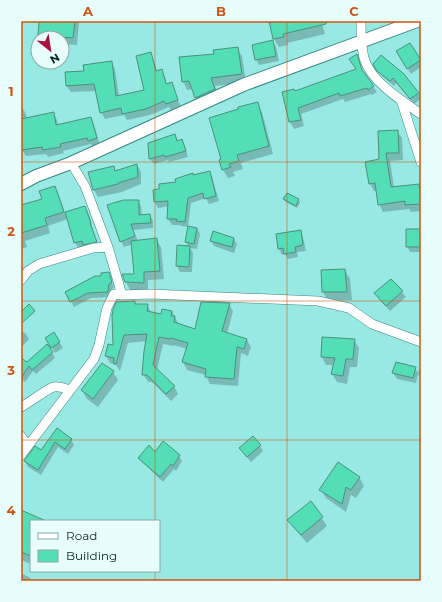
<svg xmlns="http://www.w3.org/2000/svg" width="442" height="602" font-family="Montserrat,sans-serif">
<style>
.shadow{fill:#0003}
.building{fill:#53deb7;stroke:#4b917b}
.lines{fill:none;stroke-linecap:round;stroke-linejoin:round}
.street-casing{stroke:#358783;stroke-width:10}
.secondary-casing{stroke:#358783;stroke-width:14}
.street{stroke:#fff;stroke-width:9}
.secondary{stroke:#fff;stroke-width:12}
.grid{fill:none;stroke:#d1540e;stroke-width:1;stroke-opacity:0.55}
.neatline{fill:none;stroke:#d1540e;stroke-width:1.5}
.grid-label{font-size:13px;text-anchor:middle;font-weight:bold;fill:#d1540e}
</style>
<rect width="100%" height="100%" fill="#98e9e4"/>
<path class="shadow" d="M40 21H79L77 45 62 44V38H41L39 35Z
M270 21H321L325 34 287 43 288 45 279 47 274 39Z
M273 42 276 47 279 61 259 65 256 59Z
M409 44 421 63V67L411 74 397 52Z
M237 48 242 56 246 82 215 86 219 98 200 106 193 89 187 90 183 81 215 54Z
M150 54 154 60 157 71 161 70 165 77 167 85 171 83 181 107 171 111 169 107 150 115 127 120 124 115 105 119 101 112 96 91 71 92 66 85 85 72 111 62 115 69 119 96 145 91Z
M356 56 364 74 377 92 372 95 371 94 345 102 343 99 301 114 304 126 294 129 290 122 283 92H295L357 70Z
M374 64 418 93 421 99 414 104 396 83 394 86 382 76Z
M257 103 262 112 273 154 241 163 243 169 233 172 235 176 228 178 223 170 220 160Z
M21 107H22L26 114 27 119 53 113 57 120 58 125 91 118 94 125 100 145 93 147 91 144 63 151 64 153 48 157 46 154 26 156 22 150 21 143Z
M397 131 402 138 403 160 390 161 394 187 418 185 421 190V211L411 212 409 209 383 212 379 204 377 191H374L370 184 366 162 380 160Z
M175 136 178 141 182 140 185 146 188 157 169 162 168 160 154 164 150 159 149 144Z
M137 165 141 172V184L122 192 98 197 94 190 113 167 116 172Z
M209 172 212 177 219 201 209 204 206 198 191 203 188 227 181 226 180 225H172L168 219 169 206 158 208 155 202 154 191 160 190 193 176Z
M55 187 59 195 65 213 84 207 88 212 93 229H92L99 247 78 248 75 242 68 219 48 226 50 233 25 241 27 247 21 249V206L43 199Z
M287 194 299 200 300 203 297 208 286 202 284 199Z
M138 201 141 206 142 216 150 215 153 221V228L133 230 138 241 156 239 161 247 164 279 148 280V291L130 290 126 282 123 275H135L133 244 124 247 121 241Z
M197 228 200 234 197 249 190 248 193 253 192 272H180L177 266 178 247H189L186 242Z
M300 231 303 237 306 251 297 252 298 257 288 259 285 254 282 255 279 249 277 235Z
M421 231V252H410L407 246Z
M234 239 237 244 234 253 214 246 211 241Z
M21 263 27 276 21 281Z
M345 270 350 279 352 300 328 301 323 292 322 271Z
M108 273 114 287 111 290V297L91 298 74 307 71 301Z
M391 280 402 292 406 297 390 311 379 299 376 293Z
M135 302 136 305H147L151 312 162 315 172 311 179 325 196 330 229 304 233 311 227 334 247 340 251 347 248 356 241 353 238 386 210 384 206 375 187 370 183 362 187 349 174 345V346L163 344 157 370 174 386 178 394 171 401 152 382H148L143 374 147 341 128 343 120 371 116 365 110 363 106 356 114 346Z
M21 330 26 334 29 339 21 348Z
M53 333 63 348 55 353 46 338Z
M354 340 359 348 357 367H350L347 384 337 382 332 374 334 365H326L322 357Z
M52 352 55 358 36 374 33 371 25 382 21 379V359L27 363Z
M421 363V379L418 374 416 383 397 379 393 373 415 368 418 373Z
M113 372 118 380 98 407 87 399 82 390Z
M57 430 71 440 74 445 68 454 58 447 41 475 28 467 25 461 42 451Z
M260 446 263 451 251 462 240 449Z
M155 453 179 456 182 461 176 471 174 469 163 482 143 463 139 458Z
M359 477 364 486 356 498 351 495 346 512 326 498 321 490Z
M311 503 327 526 307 543 294 528 289 520Z
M21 511 44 521H31V564L21 560Z
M21 573 29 577 32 581H21Z"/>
<path class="building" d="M39 21H75L73 38 38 35Z
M269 21H326V24L283 34 284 37 273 39Z
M273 40 276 56 255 60 252 45Z
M410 43 421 60 407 69 396 51Z
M238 47 242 74 211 78 215 89 195 98 189 81 182 82 179 57 214 54 213 50Z
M151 52 156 71 162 69 166 84 172 82 178 100 166 104 164 101 146 109 122 114 121 108 100 113 94 84 66 86 65 72 84 71 83 65 112 61 116 96 144 90 136 56Z
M357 54 362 70 374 86 368 90 367 88 340 96 339 93 298 108 301 120 289 122 282 92 294 89 295 91 356 69 349 59Z
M381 55 404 74 419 93 410 99 393 78 390 81 377 71 373 64Z
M258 102 269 146 237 155 239 161 229 164 231 167 222 170 219 160 221 159 209 118 238 109V107Z
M54 112 56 125 91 117 97 138 88 141 87 138 60 144 61 147 43 150 42 147 21 150V119Z
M398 130 399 153H386L391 187 419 184 421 204 405 205V201L378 205 375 183 369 184 365 162 379 159 378 131Z
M175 134 177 141 182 139 186 151 165 157 164 155 149 159 148 143Z
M137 164 138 177 118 183V184L93 190 88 172 114 166 115 171Z
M210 171 216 196 204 199 203 193 188 198 185 222 176 221 177 219H167L168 201 154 202 153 190 159 189V184L176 182 175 179 193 173V175Z
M55 186 64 212 45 218 47 225 21 233V205L42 199 39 191Z
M287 193 299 199 296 206 283 199Z
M123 200H139V215L150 214 151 223 131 224 135 236 120 242 107 205Z
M85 206 91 223H90L97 242 83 245 82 241 74 243 65 212Z
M188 226 197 228 194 244 185 242Z
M406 229H421V247H406Z
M301 230 303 245 295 247 296 252 284 254 283 248 278 249 276 234Z
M213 231 234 238 232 247 210 241Z
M157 238 160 271 144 272V283L125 282 122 274H134L131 241Z
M177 245 190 246 189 267 176 266Z
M345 269 347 292H322L321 270Z
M109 272 112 282 109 284 108 292 88 293 70 302 65 292 95 276H101V273Z
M391 279 403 291 386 306 374 293Z
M135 301V304H148L147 311 161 314 162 309 172 311 171 316H175L174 322 195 329 201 302 230 303 222 331 247 339 244 349 237 347 234 379 205 377 206 369 182 362 188 343 171 338 170 339 159 337 153 365 175 386 166 394 147 375H142L144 351 147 334 124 335 116 364H114V358L105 356 108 344 113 345 112 315 113 310 116 302Z
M29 304 35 311 21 324V312Z
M54 332 60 342 51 348 45 338Z
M322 337 355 339 353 359H346L343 376 331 374 335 358 321 357Z
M47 344 53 352 32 370 29 366 21 378V358L27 362Z
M396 362 416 367 413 378 392 373Z
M102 363 114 371 93 399 81 390Z
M57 428 72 439 65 449 55 442 38 470 24 461 35 446 41 450Z
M253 436 261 445 247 457 239 448Z
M163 441 180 455 173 466 171 464 160 477 138 458 149 445 155 452Z
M338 462 360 477 351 490 346 487 342 504 319 490Z
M311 501 323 517 301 535 287 520Z
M21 510 46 521H31V556L21 552Z"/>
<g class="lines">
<defs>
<path id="street" d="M361 21C361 33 361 46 364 58 370 81 402 101 421 114
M401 100 421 162
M21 280 28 271 39 264 93 248 108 247
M122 295 151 294 318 301 349 308 372 324 421 342
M21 407C29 403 48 388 54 387 60 386 66 389 70 390
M21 436 28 446
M21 455 94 359 99 345 107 308 114 294 122 295 108 247 85 186 71 163"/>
<path id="secondary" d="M21 184 36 176 71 163 243 85 417 21"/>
</defs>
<use href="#street" class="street-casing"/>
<use href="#secondary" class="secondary-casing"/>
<use href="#street" class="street"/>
<use href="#secondary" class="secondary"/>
</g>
<path class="grid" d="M155 21V521M287 21V581M21 162H421M21 301H421M21 440H421M155 571V581"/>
<rect width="442" height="602" fill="none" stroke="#e8fefc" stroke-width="44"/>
<rect x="30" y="520" width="130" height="52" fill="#e8fefc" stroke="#8ca8a6"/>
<rect x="38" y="533" width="20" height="6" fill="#ffffff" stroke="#8ca8a6"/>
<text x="66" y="540" font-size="12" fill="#032625">Road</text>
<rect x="38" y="550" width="20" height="12" fill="#53deb7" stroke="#8ca8a6"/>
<text x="66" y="560" font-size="12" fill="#032625">Building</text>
<g transform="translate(50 50) rotate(150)"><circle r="19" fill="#e8fefc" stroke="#8ca8a6"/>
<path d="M0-3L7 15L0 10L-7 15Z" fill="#a81142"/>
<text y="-6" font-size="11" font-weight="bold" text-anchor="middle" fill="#032625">N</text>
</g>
<rect x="22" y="22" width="398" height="558" class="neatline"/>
<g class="grid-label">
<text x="88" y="16">A</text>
<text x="221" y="16">B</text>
<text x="354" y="16">C</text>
<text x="11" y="96">1</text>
<text x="11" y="236">2</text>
<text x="11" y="375">3</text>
<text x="11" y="515">4</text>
</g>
</svg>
